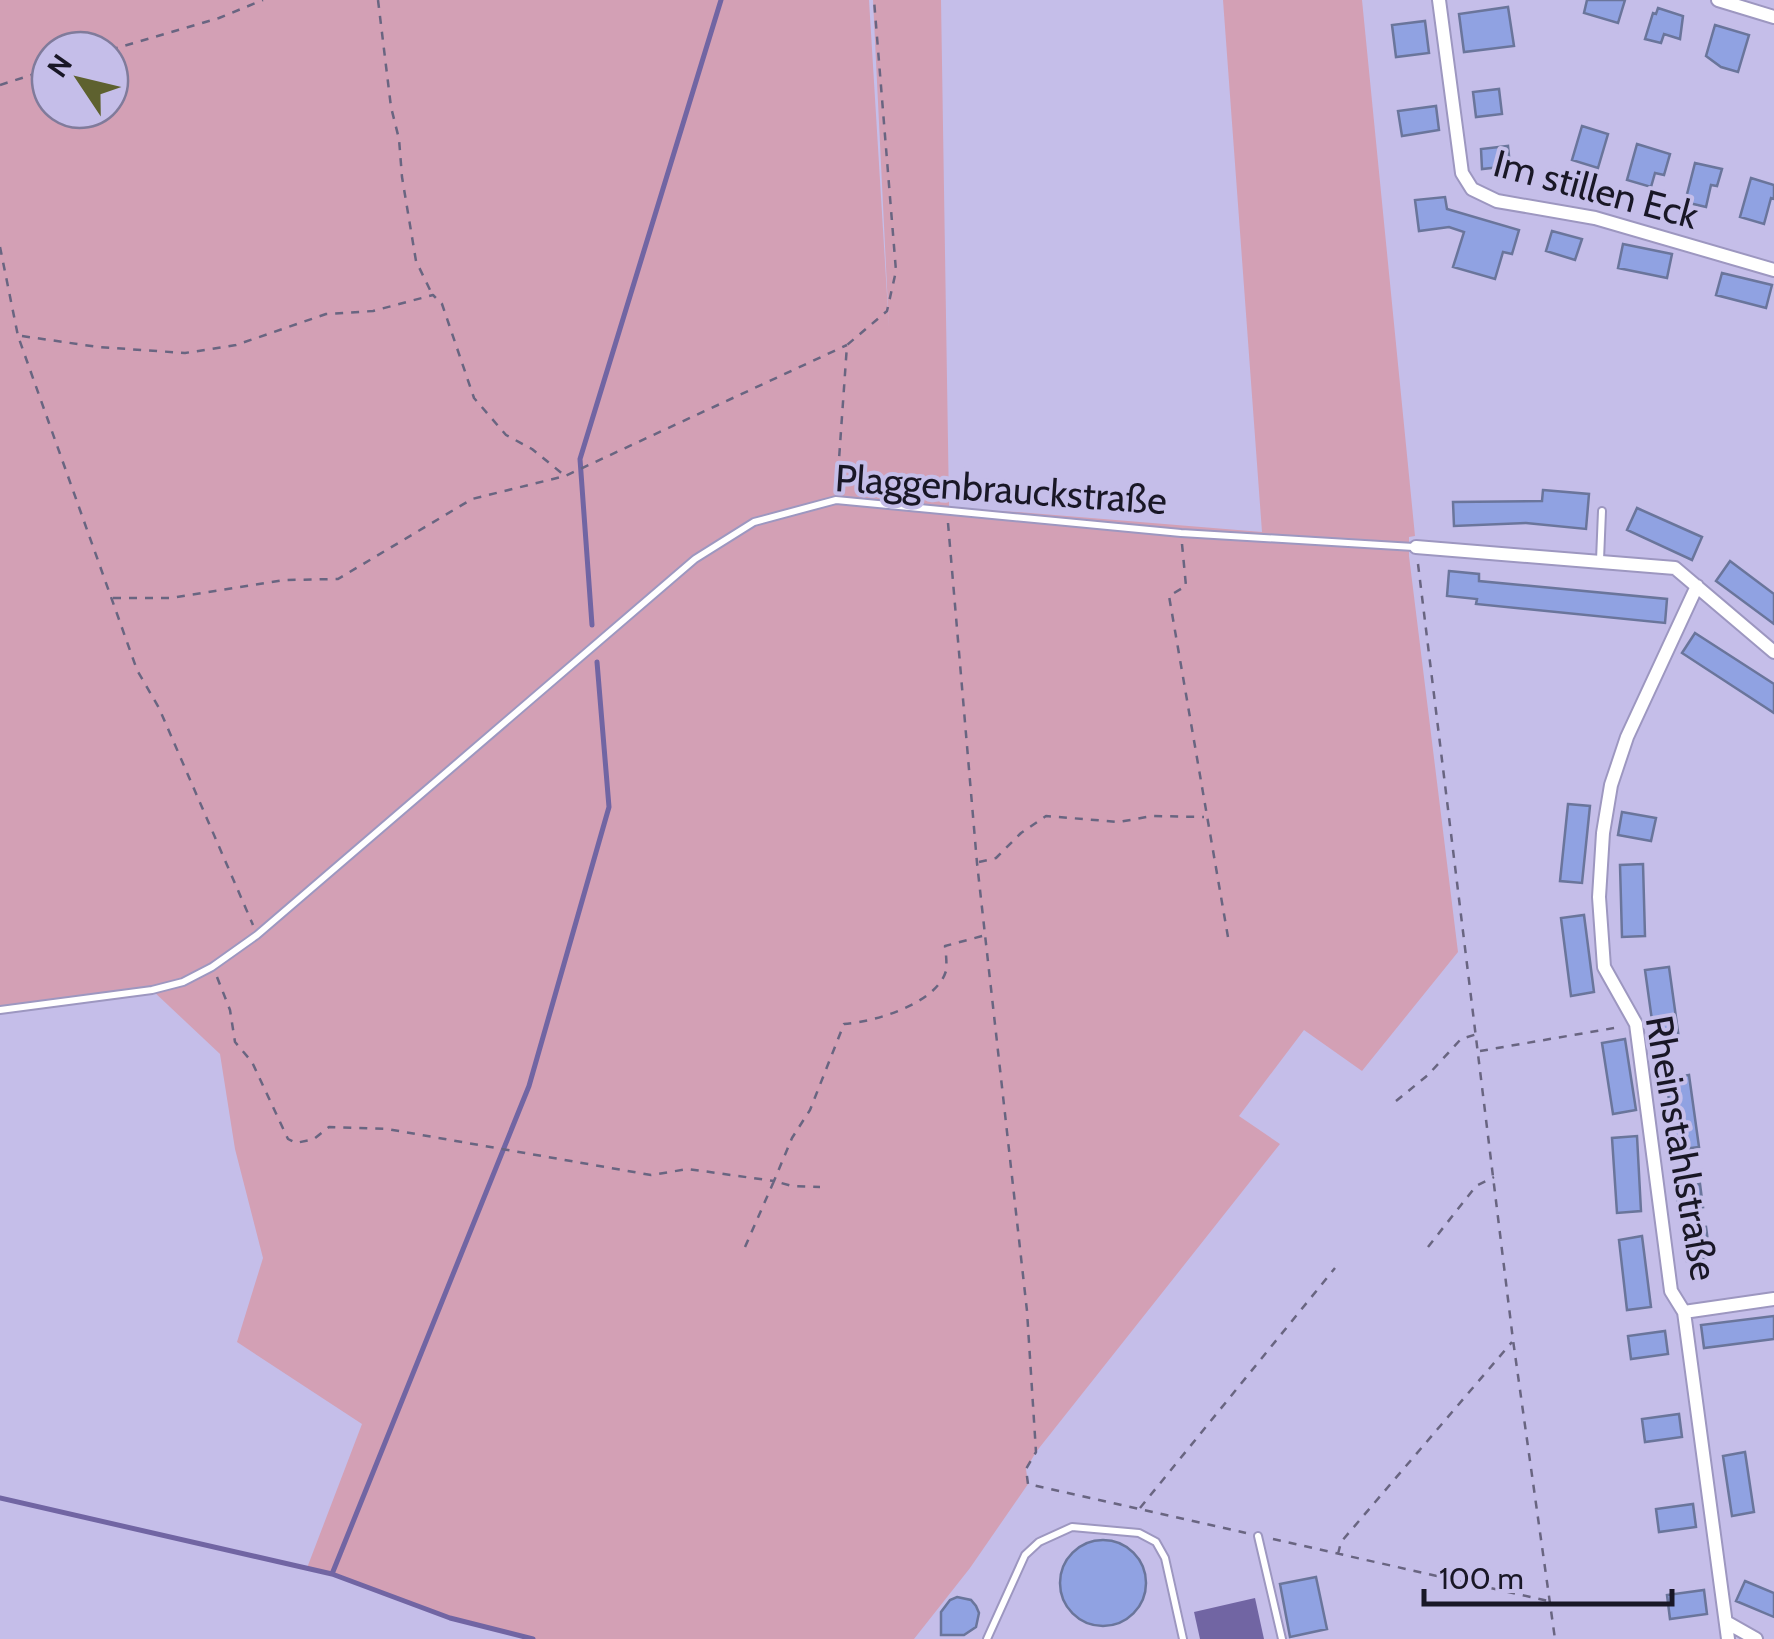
<svg xmlns="http://www.w3.org/2000/svg" width="1774" height="1639" font-family="Cabin,sans-serif">
<style>
.green{fill:#d3a0b5;fill-rule:evenodd}
.water{fill:#7165a3}
.lines{fill:none;stroke-linecap:round;stroke-linejoin:round}
.stream{stroke:#7165a3;stroke-width:5}
.building{fill:#90a2e2;stroke:#6a759b;stroke-width:2.5}
.service-casing{stroke:#9d97c0;stroke-width:10}
.minor-casing{stroke:#9d97c0;stroke-width:16}
.path{stroke:#696581;stroke-width:2.5;stroke-dasharray:8 8;stroke-linecap:butt}
.service{stroke:#fff;stroke-width:6}
.minor{stroke:#fff;stroke-width:12}
.labels{text-anchor:middle;dominant-baseline:central;stroke-width:8;stroke-linejoin:round;paint-order:stroke}
.street-label{font-size:38px;fill:#191726;stroke:#c5bee9}
</style>
<rect width="100%" height="100%" fill="#c5bee9"/>
<path class="green" d="M0 0H869L889 328 873 0H941L949 506 925 508 1018 512 1262 532 1223 0H1362L1415 536 1409 537V556L1458 952 1362 1071 1304 1030 1239 1116 1280 1144 1036 1452 1026 1469 1028 1484 970 1568 914 1639H533L450 1618 332 1574 307 1568 362 1424 237 1342 263 1258 235 1149 220 1054 152 990 0 1010ZM50 50H110V110H50Z"/>
<path class="water" d="M1255 1598 1264 1639H1200L1194 1612Z"/>
<g class="lines">
<path class="stream" d="M592 625 580 459 721 0
M0 1498 332 1574 450 1618 533 1639
M332 1574 529 1086 609 807 597 662"/>
</g>
<path class="building" d="M1587 0H1625L1618 23 1584 13Z
M1508 7 1514 46 1464 52 1459 14Z
M1658 8 1683 16 1680 39 1664 34 1661 43 1645 39 1653 13 1656 14Z
M1425 21 1429 53 1396 57 1392 25Z
M1715 25 1749 35 1738 72 1721 67 1706 56Z
M1499 89 1502 114 1476 117 1473 92Z
M1436 106 1439 130 1402 136 1398 111Z
M1582 126 1608 134 1598 168 1572 160Z
M1637 144 1670 154 1664 175 1655 173 1651 187 1627 180Z
M1508 146 1510 166 1482 169 1481 149Z
M1695 163 1722 169 1717 186 1711 185 1706 207 1685 202Z
M1751 178 1774 185V199L1771 198 1764 224 1740 217Z
M1445 197 1447 209 1519 230 1512 254 1503 252 1495 279 1453 267 1464 232 1449 227 1419 231 1415 200Z
M1552 231 1582 239 1575 260 1546 251Z
M1623 244 1672 254 1667 278 1618 268Z
M1722 273 1772 285 1766 308 1716 295Z
M1543 490 1589 494 1586 529 1526 523 1454 526 1453 502 1542 501Z
M1637 508 1702 537 1692 560 1627 530Z
M1730 561 1774 594V624L1716 581Z
M1449 571 1479 574V581L1667 599 1665 623 1476 604 1477 599 1447 596Z
M1695 633 1774 684V713L1682 653Z
M1568 804 1590 806 1582 883 1560 881Z
M1622 812 1656 818 1651 841 1618 835Z
M1643 864 1645 936 1622 937 1620 865Z
M1584 915 1594 992 1571 996 1561 918Z
M1669 967 1679 1039 1655 1042 1645 970Z
M1625 1039 1636 1110 1613 1114 1602 1043Z
M1689 1075 1699 1147 1676 1150 1666 1079Z
M1637 1136 1641 1211 1617 1213 1612 1138Z
M1700 1184 1703 1207 1679 1209 1676 1188Z
M1706 1227 1710 1257 1687 1261 1682 1230Z
M1642 1236 1651 1307 1627 1310 1619 1240Z
M1774 1316V1339L1704 1348 1701 1325Z
M1665 1331 1668 1354 1631 1359 1628 1336Z
M1679 1414 1682 1437 1645 1442 1642 1419Z
M1745 1452 1754 1512 1732 1516 1723 1456Z
M1693 1504 1696 1527 1659 1532 1656 1509Z
M1060 1583a43 43 0 1 1 86 0a43 43 0 1 1-86 0Z
M1316 1577 1327 1629 1290 1637 1280 1584Z
M1745 1581 1774 1593V1617L1736 1601Z
M1704 1590 1707 1614 1670 1619 1667 1595Z
M957 1597 971 1600 976 1606 979 1613 976 1627 964 1635H941V1612L950 1600Z"/>
<g class="lines">
<defs>
<path id="service" d="M1600 560 1602 511
M0 1010 152 990 183 982 212 967 257 935 695 559 754 522 836 500 1181 533 1414 547
M1258 1536 1282 1639
M987 1639 1025 1555 1039 1542 1072 1527 1139 1533 1156 1542 1165 1558 1183 1639"/>
<path id="minor" d="M1439 0 1462 173 1472 189 1497 201 1595 218 1774 270
M1718 0 1774 17
M1416 547 1675 568 1774 652
M1697 586 1627 737 1611 785 1603 833 1599 897 1604 967 1636 1024 1671 1291 1684 1312 1728 1639
M1684 1312 1774 1299
M1726 1622 1756 1639"/>
</defs>
<use href="#service" class="service-casing"/>
<use href="#minor" class="minor-casing"/>
<path class="path" d="M378 0 391 107 399 139 402 177 416 261 432 294
M110 50 219 18 263 0
M0 85 50 69
M0 247 18 336 137 670 159 708 253 925
M22 336 98 347 185 353 236 345 326 314 373 311 433 295 442 304 474 398 506 435 532 449 564 475
M837 488 847 345 887 311 896 271 874 0
M948 523 977 863 1027 1311 1036 1452 1026 1469 1028 1484 1246 1533
M1182 544 1186 586 1169 596 1229 943
M1418 564 1513 1340 1555 1639
M113 598H170L285 580 338 579 472 499 565 476 847 345
M979 862 996 858 1021 833 1046 816 1119 822 1152 816 1204 817
M217 977 230 1010 235 1042 252 1062 288 1139 296 1143 314 1139 329 1127 387 1129 651 1175 688 1169 774 1181 792 1138 810 1110 844 1024C874 1022 936 1004 946 971 947 964 946 953 945 946L986 935
M1480 1051 1620 1027
M1396 1101 1428 1075 1461 1039 1477 1034
M745 1247 774 1181 792 1186 820 1187
M1428 1247 1476 1186 1494 1177
M1140 1508 1335 1268
M1273 1539 1548 1601
M1338 1554 1341 1542 1512 1342"/>
<use href="#service" class="service"/>
<use href="#minor" class="minor"/>
</g>
<g class="labels">
<g class="street-label">
<text transform="translate(1596 189) rotate(15)">Im stillen Eck</text>
<text transform="translate(1001 489) rotate(4)">Plaggenbrauckstraße</text>
<text transform="translate(1682 1148) rotate(80)">Rheinstahlstraße</text>
</g>
</g>
<g transform="translate(80 80) rotate(305)"><circle r="48" fill="#c5bee9" stroke="#807b9b" stroke-width="2.5"/>
<path d="M0-8L18 38L0 25L-18 38Z" fill="#5e612f"/>
<text y="-15" font-size="28" font-weight="bold" text-anchor="middle" fill="#191726">N</text>
</g>
<path d="M1424 1589v15h248v-15" fill="none" stroke="#191726" stroke-width="5"/>
<text x="1439" y="1589" font-size="30" fill="#191726" stroke="#c5bee9" stroke-width="8" paint-order="stroke">100 m</text>
</svg>
